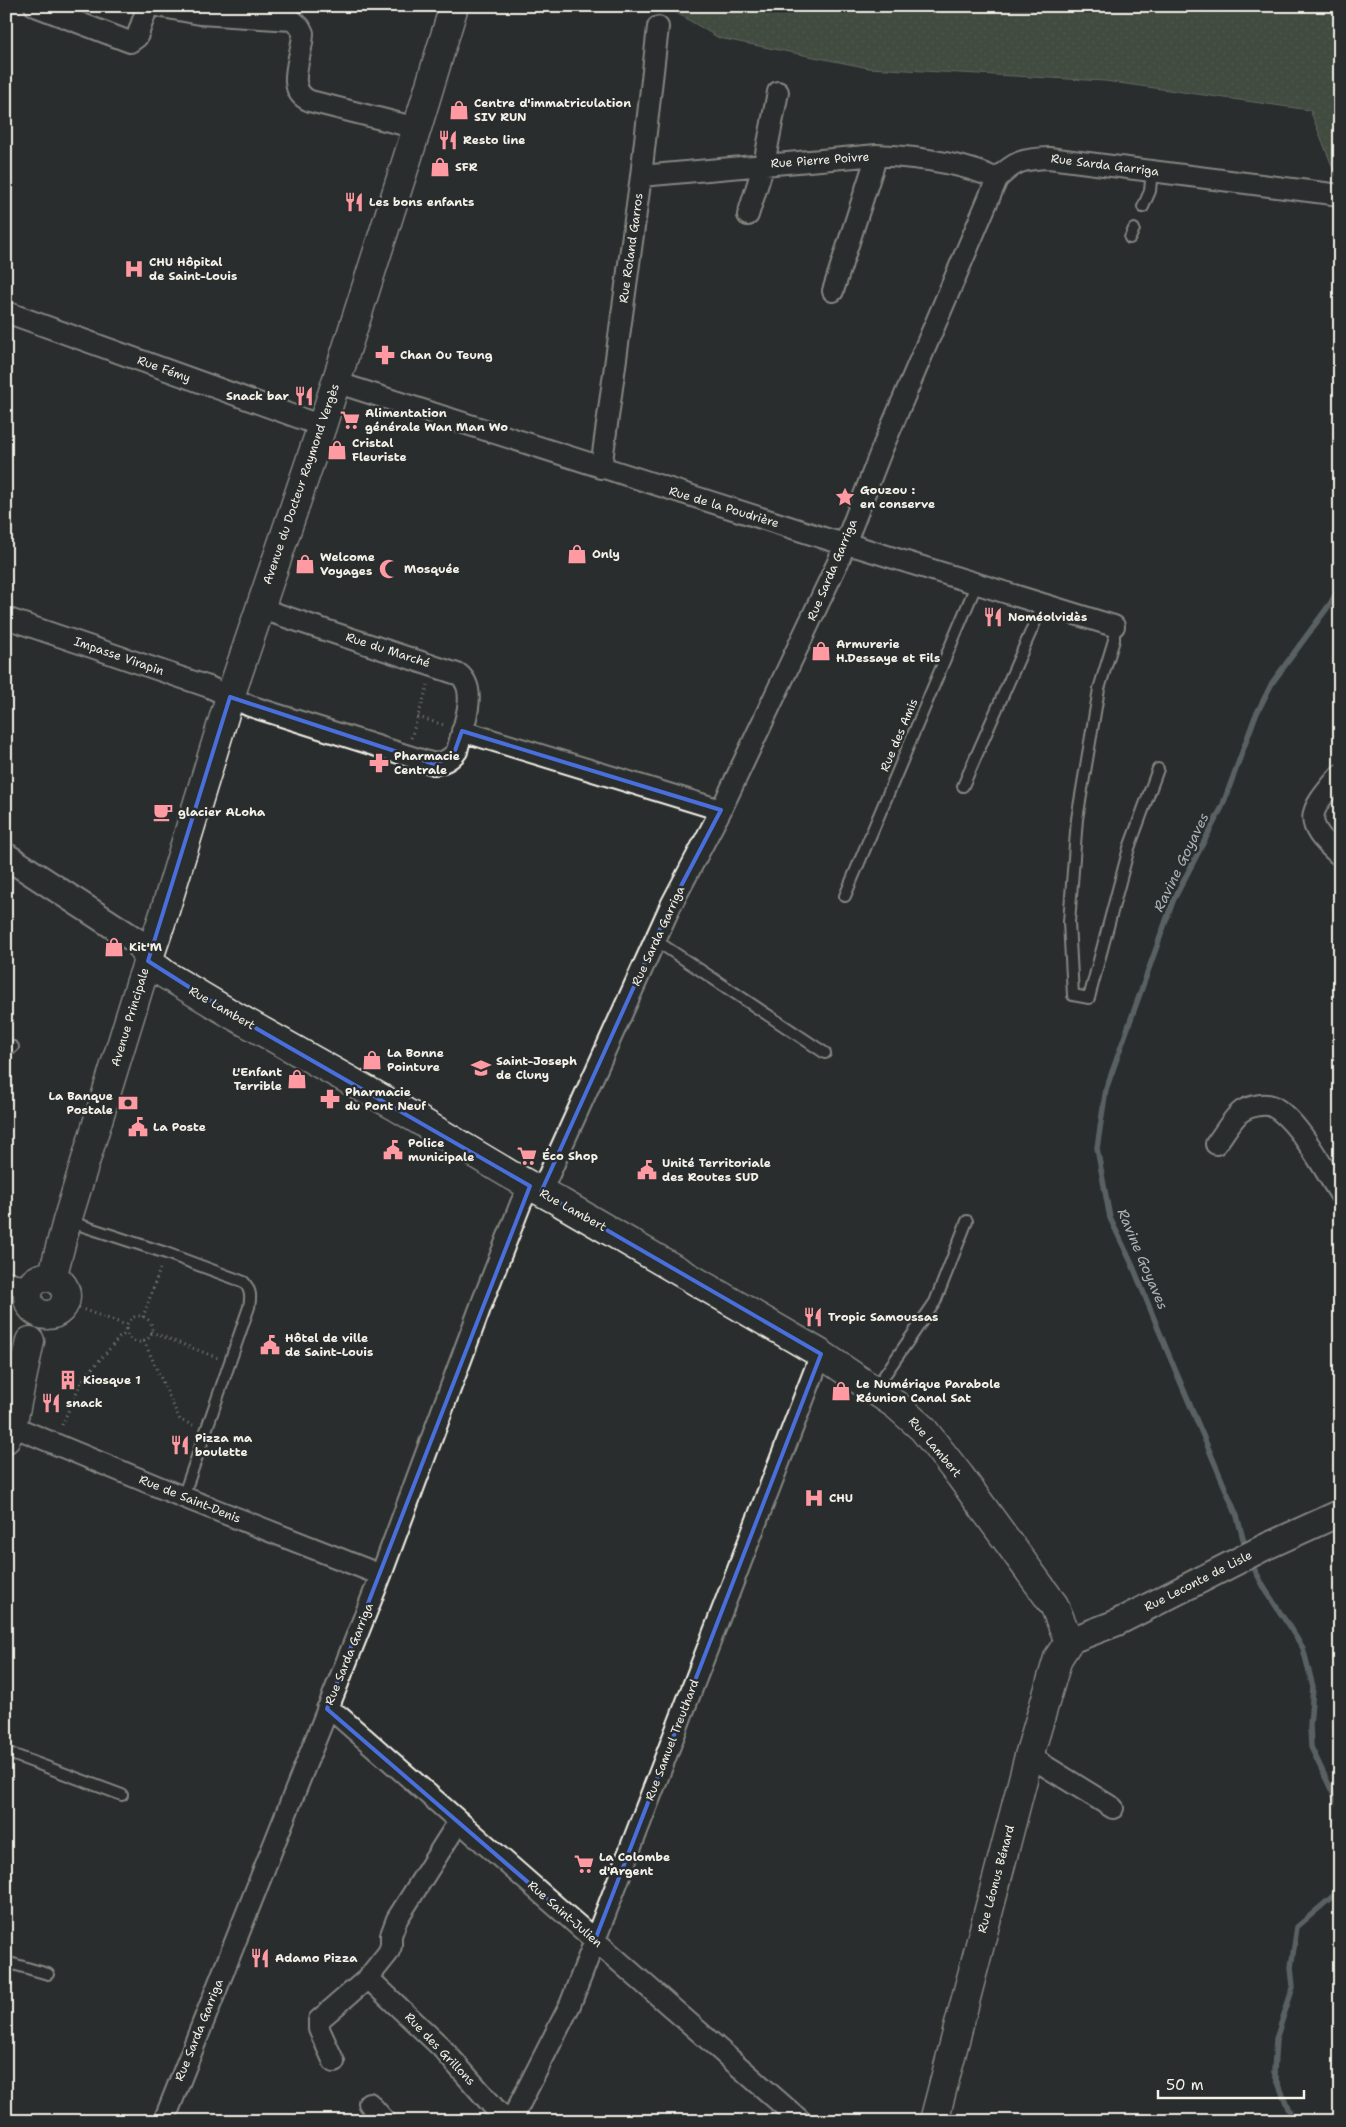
<svg xmlns="http://www.w3.org/2000/svg" width="1346" height="2127" font-family="'Shantell Sans',sans-serif">
<style>
.grass{fill:url(#grass-dots);stroke:#aab0a0}
.lines{fill:none;stroke-linecap:round;stroke-linejoin:round}
.stream{stroke:#93a0a4;stroke-width:5.5}
.service-casing{stroke:#f4f1e8;stroke-width:14}
.minor-casing{stroke:#f4f1e8;stroke-width:24}
.tertiary-casing{stroke:#f4f1e8;stroke-width:29}
.secondary-casing{stroke:#f4f1e8;stroke-width:31}
.path{stroke:#f4f1e8;stroke-width:3;stroke-dasharray:1 4;stroke-linecap:butt}
.service{stroke:#2a2d2e;stroke-width:10}
.minor{stroke:#2a2d2e;stroke-width:20}
.tertiary{stroke:#2a2d2e;stroke-width:25}
.secondary{stroke:#2a2d2e;stroke-width:28}
.marked{fill:none;stroke:#486fdb;stroke-width:4;stroke-linejoin:round}
.labels{text-anchor:middle;dominant-baseline:central;stroke-width:5;stroke-linejoin:round;paint-order:stroke}
.poi-label{font-size:12px;font-weight:bold;fill:#f4f1e8;stroke:#2a2d2e;text-anchor:start}
.street-label{font-size:12px;fill:#f4f1e8;stroke:#2a2d2e}
.water-label{font-size:14px;font-style:italic;fill:#abb4b5;stroke:#2a2d2e}
</style>
<defs>
<pattern id="grass-dots" width="8" height="8" patternUnits="userSpaceOnUse" patternTransform="scale(1.25)"><rect width="8" height="8" fill="#5f7058"/><path d="M2 2h.1M6 6h.1" fill="none" stroke="#778570" stroke-width="1.8" stroke-linecap="round"/></pattern>
</defs>
<rect width="100%" height="100%" fill="#2a2d2e"/>
<filter id="ink" filterUnits="userSpaceOnUse"><feTurbulence type="fractalNoise" baseFrequency=".02" numOctaves="2"/><feDisplacementMap in="SourceGraphic" scale="10" xChannelSelector="R" yChannelSelector="G"/><feConvolveMatrix kernelMatrix="1 2 1 2 8 2 1 2 1" color-interpolation-filters="sRGB"/></filter>
<g filter="url(#ink)">
<path class="grass" d="M665 6H1340V186L1310 110 1105 81 869 68 719 38Z"/>
<g class="lines">
<path class="stream" d="M1246 1550 1237 1516 1166 1348 1132 1264 1110 1218 1097 1148 1106 1089 1173 901 1222 807 1255 717 1272 683 1330 604 1340 586
M1250 1561 1265 1589 1303 1648 1313 1687 1310 1726 1311 1747 1340 1808
M1293 2121 1274 2072 1276 2039 1293 1987 1291 1967 1297 1927 1340 1890"/>
<defs>
<path id="service" d="M1143 207 1150 191 1152 170
M1130 238 1134 229
M1114 626V640L1099 689 1077 819 1069 922 1073 995 1089 998 1129 848 1158 769
M963 786 1043 604
M845 896 977 583
M655 940 825 1053
M6 1045 13 1047
M68 1221 166 1253 244 1282C251 1291 251 1296 249 1307L183 1497
M875 1389 935 1302 967 1221
M6 1752 122 1795
M6 1962 48 1974"/>
<path id="minor" d="M35 6 130 42 137 37 146 11 150 6
M157 6 200 14 292 20 300 27 303 33C303 55 283 90 310 101L417 128
M641 176 877 155C916 157 961 162 997 179
M748 215 764 164 778 92
M833 291 877 155
M6 312 322 426
M335 382 830 540 858 547 1114 626
M601 468 641 176 658 27
M6 618 209 687 250 706 434 764C444 763 451 759 457 751 462 729 479 692 460 675L259 608
M462 731 721 810
M1340 775C1309 812 1300 821 1340 856
M1216 1144C1224 1134 1232 1118 1242 1111 1250 1106 1264 1103 1272 1106 1298 1119 1324 1170 1340 1194
M541 1192 670 907 721 810 838 562 882 449 997 179C1015 161 1023 159 1049 158L1340 195
M6 1281 29 1289
M6 1415 12 1426 183 1497 381 1575
M327 1709 339 1716 801 2121
M1029 1756 1113 1808
M368 1978 441 2047 499 2113 511 2120
M334 2062 319 2029V2020L368 1978 388 1953 391 1946V1935L397 1919 459 1821
M369 2103 385 2121
M164 2121 381 1575 482 1303 521 1203 530 1186
M511 2121 570 2005 821 1354"/>
<path id="tertiary" d="M6 856 138 942 148 961
M1069 1641 1116 1623 1265 1547 1340 1513"/>
<path id="secondary" d="M148 961 166 975 233 1015 395 1106 509 1174 560 1202 821 1354 896 1405 923 1429 960 1476 1054 1605 1069 1641 1058 1658 1029 1756 934 2121
M28 1296a19 19 0 1 1 38 0a19 19 0 1 1-38 0Z
M52 1278 67 1221 140 984 163 917 230 697 322 426 417 128 454 6
M6 1439 12 1426 30 1341"/>
</defs>
<use href="#service" class="service-casing"/>
<use href="#minor" class="minor-casing"/>
<use href="#tertiary" class="tertiary-casing"/>
<use href="#secondary" class="secondary-casing"/>
<path class="path" d="M418 717 444 725
M411 738 428 685
M65 1303 126 1325
M126 1329a13 13 0 1 1 26 0a13 13 0 1 1-26 0Z
M143 1317 161 1266
M151 1332 218 1358
M144 1341 180 1420 193 1425
M62 1425 82 1380 119 1338 126 1333"/>
<use href="#service" class="service"/>
<use href="#minor" class="minor"/>
<use href="#tertiary" class="tertiary"/>
<use href="#secondary" class="secondary"/>
</g>
</g>
<path d="M0 0H1346V2127H0ZM230 697 434 764 453 756 462 731 721 810 670 907 541 1192 821 1354 595 1940 327 1709 530 1186 233 1015 148 961Z" fill="#2a2d2e" fill-opacity=".55" fill-rule="evenodd"/>
<path class="marked" d="M230 697 434 764 453 756 462 731 721 810 670 907 541 1192 821 1354 595 1940 327 1709 530 1186 233 1015 148 961Z"/>
<defs>
<symbol id="shop-bare" viewBox="-9 -9 18 18"><path d="M-5-2.5h2.3a2.7 3.5 0 0 1 5.4 0H5L5.5 6h-11ZM-1.5-2.5h3a1.5 2.3 0 0 0-3 0Z" fill="#ff9aa2" stroke="#2a2d2e" stroke-width="2.5" paint-order="stroke"/></symbol>
<symbol id="restaurant-bare" viewBox="-9 -9 18 18"><path d="M-5-6h1v4h1v-4h1v4h1v-4h1v5L-1.5 .5V6h-2V.5L-5-1ZM5-6V6H3V1.5H1.5Q1.5-4 5-6Z" fill="#ff9aa2" stroke="#2a2d2e" stroke-width="2.5" paint-order="stroke"/></symbol>
<symbol id="hospital-bare" viewBox="-9 -9 18 18"><path d="M-5-5h3v3.5h4V-5h3V5h-3V1.5h-4V5h-3Z" fill="#ff9aa2" stroke="#2a2d2e" stroke-width="2.5" paint-order="stroke"/></symbol>
<symbol id="pharmacy-bare" viewBox="-9 -9 18 18"><path d="M-2-6h4v4h4v4h-4v4h-4v-4h-4v-4h4Z" fill="#ff9aa2" stroke="#2a2d2e" stroke-width="2.5" paint-order="stroke"/></symbol>
<symbol id="supermarket-bare" viewBox="-9 -9 18 18"><path d="M-6-5.5h2.5l.6 2H6L4.5 2H-2.5L-4.4-4H-6ZM-1.5 3.2a1.3 1.3 0 1 0 .1 0ZM3 3.2a1.3 1.3 0 1 0 .1 0Z" fill="#ff9aa2" stroke="#2a2d2e" stroke-width="2.5" paint-order="stroke"/></symbol>
<symbol id="sight-bare" viewBox="-9 -9 18 18"><path d="M0-6L1.8-2.2L6-1.7L2.9 1.2L3.7 5.4L0 3.3L-3.7 5.4L-2.9 1.2L-6-1.7L-1.8-2.2Z" fill="#ff9aa2" stroke="#2a2d2e" stroke-width="2.5" paint-order="stroke"/></symbol>
<symbol id="mosque-bare" viewBox="-9 -9 18 18"><path d="M3.5-4.9A6 6 0 1 0 3.5 4.9A5 5 0 1 1 3.5-4.9Z" fill="#ff9aa2" stroke="#2a2d2e" stroke-width="2.5" paint-order="stroke"/></symbol>
<symbol id="cafe-bare" viewBox="-9 -9 18 18"><path d="M-5.5-4.5H6V0H3Q3 3.5 0 3.5H-2.5Q-5.5 3.5-5.5 0ZM3-3.2v2h1.7v-2ZM-6 4.5H4V6H-6Z" fill="#ff9aa2" stroke="#2a2d2e" stroke-width="2.5" paint-order="stroke"/></symbol>
<symbol id="school-bare" viewBox="-9 -9 18 18"><path d="M0-5L7-2L0 1L-7-2ZM-4 1L0 2.5L4 1V4Q0 6-4 4Z" fill="#ff9aa2" stroke="#2a2d2e" stroke-width="2.5" paint-order="stroke"/></symbol>
<symbol id="bank-bare" viewBox="-9 -9 18 18"><path d="M-6-4H6V4H-6ZM0-2.3a2.3 2.3 0 1 0 0 4.6a2.3 2.3 0 1 0 0-4.6Z" fill="#ff9aa2" stroke="#2a2d2e" stroke-width="2.5" paint-order="stroke"/></symbol>
<symbol id="civic-bare" viewBox="-9 -9 18 18"><path d="M-.6-6.5H3V-4.5H.6V-3L4-1V1h2V6H-6V1h2V-1L-.6-3ZM-1.2 2.5V6h2.4V2.5Z" fill="#ff9aa2" stroke="#2a2d2e" stroke-width="2.5" paint-order="stroke"/></symbol>
<symbol id="building-bare" viewBox="-9 -9 18 18"><path d="M-4-6H4V6H1V3H-1V6H-4ZM-2.5-4.3h1.7v1.8h-1.7ZM.8-4.3h1.7v1.8H.8ZM-2.5-1h1.7V.8h-1.7ZM.8-1h1.7V.8H.8Z" fill="#ff9aa2" stroke="#2a2d2e" stroke-width="2.5" paint-order="stroke"/></symbol>
</defs>
<g fill-rule="evenodd">
<use href="#shop-bare" x="445" y="96" width="28" height="28"/>
<use href="#restaurant-bare" x="434" y="126" width="28" height="28"/>
<use href="#shop-bare" x="426" y="153" width="28" height="28"/>
<use href="#restaurant-bare" x="340" y="188" width="28" height="28"/>
<use href="#hospital-bare" x="120" y="255" width="28" height="28"/>
<use href="#pharmacy-bare" x="371" y="341" width="28" height="28"/>
<use href="#restaurant-bare" x="290" y="382" width="28" height="28"/>
<use href="#supermarket-bare" x="336" y="406" width="28" height="28"/>
<use href="#shop-bare" x="323" y="436" width="28" height="28"/>
<use href="#sight-bare" x="831" y="483" width="28" height="28"/>
<use href="#shop-bare" x="563" y="540" width="28" height="28"/>
<use href="#shop-bare" x="291" y="550" width="28" height="28"/>
<use href="#mosque-bare" x="375" y="555" width="28" height="28"/>
<use href="#restaurant-bare" x="979" y="603" width="28" height="28"/>
<use href="#shop-bare" x="807" y="637" width="28" height="28"/>
<use href="#pharmacy-bare" x="365" y="749" width="28" height="28"/>
<use href="#cafe-bare" x="149" y="798" width="28" height="28"/>
<use href="#shop-bare" x="100" y="933" width="28" height="28"/>
<use href="#shop-bare" x="358" y="1046" width="28" height="28"/>
<use href="#school-bare" x="467" y="1054" width="28" height="28"/>
<use href="#shop-bare" x="283" y="1065" width="28" height="28"/>
<use href="#pharmacy-bare" x="316" y="1085" width="28" height="28"/>
<use href="#bank-bare" x="114" y="1089" width="28" height="28"/>
<use href="#civic-bare" x="124" y="1113" width="28" height="28"/>
<use href="#civic-bare" x="379" y="1136" width="28" height="28"/>
<use href="#supermarket-bare" x="513" y="1142" width="28" height="28"/>
<use href="#civic-bare" x="633" y="1156" width="28" height="28"/>
<use href="#restaurant-bare" x="799" y="1303" width="28" height="28"/>
<use href="#civic-bare" x="256" y="1331" width="28" height="28"/>
<use href="#building-bare" x="54" y="1366" width="28" height="28"/>
<use href="#shop-bare" x="827" y="1377" width="28" height="28"/>
<use href="#restaurant-bare" x="37" y="1389" width="28" height="28"/>
<use href="#restaurant-bare" x="166" y="1431" width="28" height="28"/>
<use href="#hospital-bare" x="800" y="1484" width="28" height="28"/>
<use href="#supermarket-bare" x="570" y="1850" width="28" height="28"/>
<use href="#restaurant-bare" x="246" y="1944" width="28" height="28"/>
</g>
<g class="labels">
<g class="poi-label">
<text x="474" y="103">Centre d'immatriculation<tspan x="474" dy="14">SIV RUN</tspan></text>
<text x="463" y="140">Resto line</text>
<text x="455" y="167">SFR</text>
<text x="369" y="202">Les bons enfants</text>
<text x="149" y="262">CHU Hôpital<tspan x="149" dy="14">de Saint-Louis</tspan></text>
<text x="400" y="355">Chan Ou Teung</text>
<text x="289" y="396" text-anchor="end">Snack bar</text>
<text x="365" y="413">Alimentation<tspan x="365" dy="14">générale Wan Man Wo</tspan></text>
<text x="352" y="443">Cristal<tspan x="352" dy="14">Fleuriste</tspan></text>
<text x="860" y="490">Gouzou :<tspan x="860" dy="14">en conserve</tspan></text>
<text x="592" y="554">Only</text>
<text x="320" y="557">Welcome<tspan x="320" dy="14">Voyages</tspan></text>
<text x="404" y="569">Mosquée</text>
<text x="1008" y="617">Noméolvidès</text>
<text x="836" y="644">Armurerie<tspan x="836" dy="14">H.Dessaye et Fils</tspan></text>
<text x="394" y="756">Pharmacie<tspan x="394" dy="14">Centrale</tspan></text>
<text x="178" y="812">glacier ALoha</text>
<text x="129" y="947">Kit'M</text>
<text x="387" y="1053">La Bonne<tspan x="387" dy="14">Pointure</tspan></text>
<text x="496" y="1061">Saint-Joseph<tspan x="496" dy="14">de Cluny</tspan></text>
<text x="282" y="1072" text-anchor="end">L'Enfant<tspan x="282" dy="14">Terrible</tspan></text>
<text x="345" y="1092">Pharmacie<tspan x="345" dy="14">du Pont Neuf</tspan></text>
<text x="113" y="1096" text-anchor="end">La Banque<tspan x="113" dy="14">Postale</tspan></text>
<text x="153" y="1127">La Poste</text>
<text x="408" y="1143">Police<tspan x="408" dy="14">municipale</tspan></text>
<text x="542" y="1156">Éco Shop</text>
<text x="662" y="1163">Unité Territoriale<tspan x="662" dy="14">des Routes SUD</tspan></text>
<text x="828" y="1317">Tropic Samoussas</text>
<text x="285" y="1338">Hôtel de ville<tspan x="285" dy="14">de Saint-Louis</tspan></text>
<text x="83" y="1380">Kiosque 1</text>
<text x="856" y="1384">Le Numérique Parabole<tspan x="856" dy="14">Réunion Canal Sat</tspan></text>
<text x="66" y="1403">snack</text>
<text x="195" y="1438">Pizza ma<tspan x="195" dy="14">boulette</tspan></text>
<text x="829" y="1498">CHU</text>
<text x="599" y="1857">La Colombe<tspan x="599" dy="14">d'Argent</tspan></text>
<text x="275" y="1958">Adamo Pizza</text>
</g>
<g class="street-label">
<text transform="translate(820 160) rotate(-4)">Rue Pierre Poivre</text>
<text transform="translate(1105 165) rotate(7)">Rue Sarda Garriga</text>
<text transform="translate(631 248) rotate(-82)">Rue Roland Garros</text>
<text transform="translate(164 369) rotate(20)">Rue Fémy</text>
<text transform="translate(301 484) rotate(-71)">Avenue du Docteur Raymond Vergès</text>
<text transform="translate(724 507) rotate(17)">Rue de la Poudrière</text>
<text transform="translate(832 570) rotate(-67)">Rue Sarda Garriga</text>
<text transform="translate(388 650) rotate(18)">Rue du Marché</text>
<text transform="translate(119 656) rotate(19)">Impasse Virapin</text>
<text transform="translate(899 735) rotate(-67)">Rue des Amis</text>
<text transform="translate(658 936) rotate(-65)">Rue Sarda Garriga</text>
<text transform="translate(222 1008) rotate(30)">Rue Lambert</text>
<text transform="translate(130 1017) rotate(-73)">Avenue Principale</text>
<text transform="translate(573 1210) rotate(29)">Rue Lambert</text>
<text transform="translate(935 1447) rotate(50)">Rue Lambert</text>
<text transform="translate(190 1499) rotate(22)">Rue de Saint-Denis</text>
<text transform="translate(1198 1581) rotate(-27)">Rue Leconte de Lisle</text>
<text transform="translate(349 1654) rotate(-68)">Rue Sarda Garriga</text>
<text transform="translate(672 1740) rotate(-69)">Rue Samuel Treuthard</text>
<text transform="translate(996 1879) rotate(-75)">Rue Léonus Bénard</text>
<text transform="translate(565 1914) rotate(41)">Rue Saint-Julien</text>
<text transform="translate(199 2030) rotate(-68)">Rue Sarda Garriga</text>
<text transform="translate(440 2049) rotate(46)">Rue des Grillons</text>
</g>
<g class="water-label">
<text transform="translate(1181 862) rotate(-64)">Ravine Goyaves</text>
<text transform="translate(1143 1259) rotate(67)">Ravine Goyaves</text>
</g>
</g>
<rect width="1346" height="2127" fill="none" stroke="#2a2d2e" stroke-width="25"/>
<rect x="12" y="12" width="1321" height="2102" fill="none" stroke="#f4f1e8" stroke-width="2" filter="url(#ink)"/>
<path d="M1158 2090v8h146v-8" fill="none" stroke="#f4f1e8" stroke-width="2.5"/>
<text x="1166" y="2090" font-size="15" fill="#f4f1e8" stroke="#2a2d2e" stroke-width="4" paint-order="stroke">50 m</text>
</svg>
